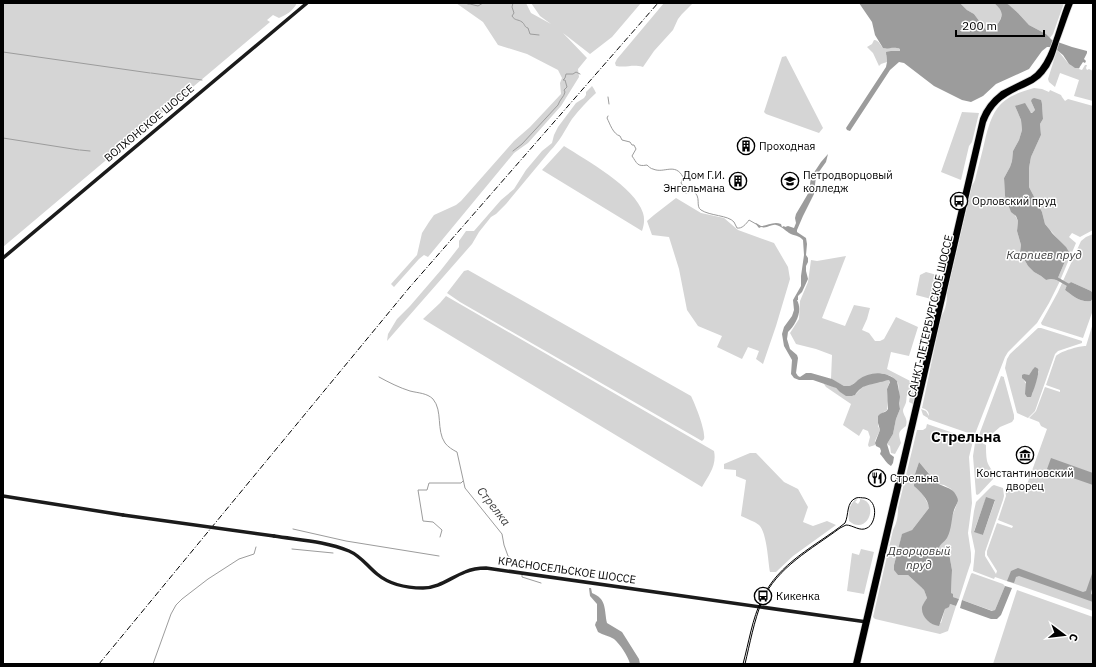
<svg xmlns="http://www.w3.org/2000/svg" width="1096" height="667" font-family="'IBM Plex Sans',sans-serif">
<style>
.green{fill:#d5d5d5;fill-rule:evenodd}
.water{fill:#9c9c9c}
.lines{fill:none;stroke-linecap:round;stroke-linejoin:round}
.stream{stroke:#9c9c9c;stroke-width:1}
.canal{stroke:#9c9c9c;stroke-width:3}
.primary-casing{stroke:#dbdbdb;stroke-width:5.5}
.secondary{stroke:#1b1b1b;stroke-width:3.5}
.primary{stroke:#000;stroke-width:4}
.tram{stroke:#000;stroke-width:1}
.rail{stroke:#000;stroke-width:1;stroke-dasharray:6 2 1 2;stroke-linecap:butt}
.secondary-bridge{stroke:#1b1b1b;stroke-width:3.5}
.labels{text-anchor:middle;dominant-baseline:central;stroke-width:3;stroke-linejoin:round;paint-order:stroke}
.street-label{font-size:11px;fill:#000;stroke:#fff}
.poi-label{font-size:11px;fill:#000;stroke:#fff;text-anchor:start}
.water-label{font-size:12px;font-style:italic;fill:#3d3d3d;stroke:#fff}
.district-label{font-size:15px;font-weight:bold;fill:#000;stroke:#fff}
</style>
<rect width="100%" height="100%" fill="#fff"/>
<path class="green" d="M3 3H297C293 11 286 15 279 18L273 15 267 20 270 22 3 247Z
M456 3H526L531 13 551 24 540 16 531 3H641L612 37 590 54 563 33 587 58 578 69 579 77 561 106 528 143 514 153 428 257 424 255 419 259 394 287 391 284 417 255 422 233 429 222 434 215 456 205 461 201 514 141 530 127 561 94 560 83 562 78 558 70 527 54 498 45 483 22Z
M664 3H693L682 14 678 19 673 30 654 51 643 67C632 64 627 68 616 66L615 63 617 59Z
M960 3C967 3 991 1 995 4 1001 7 1003 14 1000 20 998 24 994 29 989 31L986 30 974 14 967 10Z
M1006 3H1064L1053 34 1049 39 1046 34 1029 25 1018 13Z
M874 40C880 40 880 47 885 49 890 46 895 47 900 49V51L886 55 887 62 881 64 879 66 873 53 867 47 872 44Z
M1057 50C1065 57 1069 70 1080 67L1079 69 1082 70 1085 65H1087L1086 68 1087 70 1089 69 1093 71V101L1074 96 1079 80 1060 73 1055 87 1049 82 1048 79Z
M786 56 823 128 819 133 766 114 764 112 782 57Z
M592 86 594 89 596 93C587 101 579 110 572 119 565 130 560 141 550 151L506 204 496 214 491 217 479 232 472 244 387 341 388 334 397 319 410 306 441 270 459 247V241L466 231H474L501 200 514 189 526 170 542 151 552 143 554 135 558 127 576 103 584 98 586 95V92Z
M1034 88 1042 89 1049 92 1050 90 1061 95 1062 97 1065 101 1068 99 1093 106V230L1080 237 1072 233 1069 237 1076 243 1059 283 1049 303 1037 323 1008 352 1005 357 975 434 974 435 928 419V418L923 415 921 409 926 411 929 416C929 411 926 409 922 408L941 317C946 309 947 301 947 293L972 186 975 180C978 167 982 154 985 140 993 108 1000 97 1034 88ZM1031 101 1042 104 1043 119 1040 124 1041 135 1031 157 1029 168V187L1042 212 1045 224 1069 252 1057 280 1051 279 1046 280 1041 276 1034 272 1028 266 1020 252 1021 245 1017 231 1018 221 1005 196 1004 178 1010 167 1012 161 1013 151 1019 140 1022 130 1021 120 1015 106 1032 113 1035 110Z
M962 112 979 113 972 142 969 146 961 180 941 172Z
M564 146C586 160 635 187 643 213 645 219 644 225 642 231L542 170Z
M676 198 701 213 724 218 738 230 774 243 788 267 790 279 776 326 763 364 756 359 759 351 748 347 742 359 717 347 722 336 698 326 687 310 679 269 669 237 652 235 647 221 654 215Z
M1093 234V293L1091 291 1071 282 1067 285 1065 290C1073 296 1081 303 1091 301L1093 298V310L1083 338 1042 325 1041 323 1058 292 1081 241 1086 237Z
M846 256 822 318 845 326 854 305 870 308 867 319 862 330 869 333 875 341H880L884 339 896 317 918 327 909 356 891 352 887 369 916 384 913 404 909 402 910 396 907 395C906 398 907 402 905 405 904 408 903 408 903 411 904 417 908 418 906 426 898 432 898 433 901 443L895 454 891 453 890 446 887 444 893 434 896 419 900 409 899 403V390L898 383 896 380 891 376 881 373 857 381 852 385 847 386H844L831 379 832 355 816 349 796 344 790 333 799 319 800 301 808 282 811 260 817 261Z
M468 270 691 396C695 404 706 431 704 439L702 441 460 302 447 293 464 271Z
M926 272 937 275 932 296 935 297V300L916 295 920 275Z
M446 296 714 451C717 465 709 475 702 487L423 319 440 303Z
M1093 323V611L995 577 994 579 973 571 975 551 971 532 974 511 976 502 992 486 994 485 1003 488 1004 496 1003 500 985 552V556L996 574 997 571 987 555V551L997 523 1012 528 1013 526 998 520 1006 496 1005 488 1014 492 1018 490H1025L1047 429 1041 426 1039 422 1029 418 1036 411 1045 387 1060 392V390L1046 385 1056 356C1061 351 1079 346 1086 346ZM986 498 995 501 983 535 974 531Z
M1038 328H1041L1082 341V343L1058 351 1055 354 1035 411 1028 418 1017 413 1005 368 1007 359 1010 354ZM1034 368 1039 371 1032 394 1022 377V375H1029Z
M1001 376 1004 377V378L1014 415V419L1012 422 1000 427 993 433 988 440 980 438 979 435Z
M888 379 890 381 887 389 888 401 887 410 878 416V426L880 430 875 441V445L869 447 868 445 870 437 868 431 863 429 859 436 843 425 851 404 826 387 824 384C837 384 840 396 853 396 858 393 860 388 866 385 872 382 881 382 888 379Z
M927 424 971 439 973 441 969 457 972 503 968 533 971 553V562L967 574 959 599 953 597 951 593 952 570 949 553 939 550C938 546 939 545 942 543L958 501 951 489 944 485 938 484 919 462 914 477 929 506V508L912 530 902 535 894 565 898 575H908L921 587 924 590 927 598 923 605V613L929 621 941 623 945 609 950 604 956 606 948 631 940 634 875 619 873 617 893 530C897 523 898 516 898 508L917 430H923L926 428Z
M978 441 986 445C986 450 986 456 987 461 989 468 995 472 993 479L979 494 977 495 976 494 973 456 975 443Z
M750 453H756L784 482 798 489 808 507 803 522 813 526 827 521 836 525 793 556 776 572H770C768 561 767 533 759 525 754 521 747 519 741 516L746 480 736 476V470L724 469V464Z
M856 499 857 500 855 502 858 504 860 501V499C880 501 868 537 849 521 848 513 849 504 856 499Z
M861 549 874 552 864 594 847 591 852 553 859 555Z
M972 573 1003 584 1005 586 995 610 993 611 962 600 971 574Z
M1017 590 1093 617V664H993Z"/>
<path class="water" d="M859 3H960L967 10 974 14 986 30 989 31C993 30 994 28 997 25 1004 16 1003 10 994 3H1006L1009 5 1018 13 1029 25 1046 34 1052 40 1072 47 1087 51V53L1084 59 1086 61 1085 63 1083 62 1079 68H1075L1069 64 1063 55 1057 50 1050 47H1047L1042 51 1029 69 996 84 983 96 971 102 962 100 934 86 904 63 899 62 890 70 850 131 847 130 846 128 886 67 887 62 886 52 891 51H900V49C892 46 888 50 883 48L875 35 872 22Z
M1034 98 1041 100 1042 104 1043 119 1040 124 1041 135 1031 157 1029 168V187L1042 212 1045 224 1050 230 1052 233 1066 247 1069 252 1057 280 1051 279 1046 280 1041 276 1034 272 1028 266 1020 252 1021 245 1017 231 1018 221 1016 216 1011 212 1005 196 1004 178 1010 167 1012 161 1013 151 1019 140 1022 130 1021 120 1015 106 1025 103 1031 113H1032L1035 110 1031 101 1032 99Z
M828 154 826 162 816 176 814 194 803 216 797 230V232L806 238 807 244 806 255 808 258V262L806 266V271L808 279 802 292 798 296V300H797C803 311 796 324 788 332L787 339 790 349 797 355 798 358 796 373 798 376 800 377 806 373H811L832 379 844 386C853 386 853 384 858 380 870 371 887 371 897 381L900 397 899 403 900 409 896 419 893 434 887 444 890 454 894 457 893 463 891 466C886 463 884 458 880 454L881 451 880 448 876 446 875 443 880 430 878 423V416C881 412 886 413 888 409L887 389 890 382 889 380C886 380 883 382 880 382 867 386 863 384 855 395L852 396H846L840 392 836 388 813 380H799L794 378 791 374 792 360 784 346 782 334 784 327 792 316 794 310 793 300 801 286V276L804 255 803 240C799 235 794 236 789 233 785 230 781 226 776 225 771 224 767 229 761 227L759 228 755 223H756L761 226C768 226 773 221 781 224L782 227 784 226 785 227 788 226 794 228 796 223 795 218 796 214 809 192 811 177 821 162Z
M1071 282 1091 291 1093 293V298L1091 301C1081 303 1073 296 1065 290L1067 285Z
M1035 367C1036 368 1038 368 1038 369 1040 372 1034 390 1032 394L1031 397H1027L1025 394 1026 382 1022 378V375L1024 374 1029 375 1033 369Z
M1051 458 1093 473V485L1047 469Z
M919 462 935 481C941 487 948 486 954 492 956 495 958 498 958 501 957 504 955 507 954 510 951 519 952 529 947 538 944 543 938 545 939 550L949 553 952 570 951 593 953 594V597L959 599 956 606 950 604 949 607 945 609 939 626C930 625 921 617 922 607 923 604 925 601 927 598L924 590 921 587 908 575H898L894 570V565L902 534 912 530 929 508C928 499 921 492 914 486V477Z
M986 497 995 500 983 535 974 532Z
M1018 568 1083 592 1086 591 1093 571V586L1091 592V594L1093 595V602L1019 576 1016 577 1014 583 1007 581 1011 571Z
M1005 586 1012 588 1001 615 997 619H991L960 608 962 600 992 611 995 610Z
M589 588H591L592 593C607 599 604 609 607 623L622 632 639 659 640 664H630C628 656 620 644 614 639 609 636 603 635 598 632L595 625 596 622 597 621V604L590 596Z"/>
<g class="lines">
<path class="stream" d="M466 3 468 4H470L478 6 483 3
M513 3 512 7 514 13 512 16C515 21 518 19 522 22 525 24 524 27 528 28L530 34 539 35
M3 52 150 73
M151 73 202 80
M608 97 609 104
M608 116 607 118C610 124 613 134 620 136L622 140 630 142 632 145H634L636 149 632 156C637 163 637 167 647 165 648 166 651 169 653 169 664 174 675 162 683 177L681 183 683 186V191L686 193 693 191C702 197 695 206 701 210 710 216 728 215 734 222 735 224 736 226 737 228 742 229 746 224 749 220L756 224
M3 138 79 150
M80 150 90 151
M513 151 522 144 558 105C560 99 564 97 565 92L564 90 567 87 565 80H563L565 78 566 74H573L576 72 580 74
M379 377C388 382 400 388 410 391 418 393 427 393 433 399 443 411 436 430 445 443 448 447 453 450 457 452L465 488 502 534 504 545 508 556 515 562 523 565V567
M293 529 346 541 439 556
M440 537 442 530 433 522 423 521 418 490H427L429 483H461L463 481
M292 549 333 553
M522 575V577L541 583
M153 664 171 614 176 605 182 599 208 579 239 559 254 554 256 547"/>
<path class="canal" d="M1056 278 1070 286"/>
<defs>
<path id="primary" d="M855 664 982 119C986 108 993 100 1002 93L1032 78C1053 64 1058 26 1068 3
M858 664 984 122C991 104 1001 96 1018 88 1027 84 1037 80 1043 72 1051 63 1054 51 1057 41 1062 28 1066 15 1071 3"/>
</defs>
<use href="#primary" class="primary-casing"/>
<path class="secondary" d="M3 258 307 3
M3 496 123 515
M274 536C299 540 325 541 349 551 361 556 367 566 377 574 389 584 407 588 423 588 439 588 450 578 465 572 472 569 479 568 486 568L867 622"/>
<use href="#primary" class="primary"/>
<path class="tram" d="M743 664C749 642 752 619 762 599 778 563 816 546 845 523 849 515 846 502 856 498 859 497 862 498 865 498 879 501 876 524 867 528 860 532 853 525 846 525 844 526 842 527 840 528 812 549 777 567 762 601 754 621 750 643 745 664"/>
<path class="rail" d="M99 664 409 288 658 3"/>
<path class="secondary-bridge" d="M123 515 274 536"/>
</g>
<defs>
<symbol id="building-ring" viewBox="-11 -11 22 22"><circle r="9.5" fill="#fff" stroke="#000" stroke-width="1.5"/><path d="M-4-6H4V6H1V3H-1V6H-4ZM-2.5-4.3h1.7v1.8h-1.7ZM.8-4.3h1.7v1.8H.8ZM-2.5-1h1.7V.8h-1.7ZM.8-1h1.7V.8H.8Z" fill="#000"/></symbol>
<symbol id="university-ring" viewBox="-11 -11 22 22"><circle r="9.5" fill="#fff" stroke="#000" stroke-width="1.5"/><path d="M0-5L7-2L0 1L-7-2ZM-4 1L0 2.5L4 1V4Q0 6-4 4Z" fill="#000"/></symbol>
<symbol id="bus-ring" viewBox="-11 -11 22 22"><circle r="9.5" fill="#fff" stroke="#000" stroke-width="1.5"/><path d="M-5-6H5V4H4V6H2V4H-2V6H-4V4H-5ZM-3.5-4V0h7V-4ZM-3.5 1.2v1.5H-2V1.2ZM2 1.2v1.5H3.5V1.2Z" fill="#000"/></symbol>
<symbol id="museum-ring" viewBox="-11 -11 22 22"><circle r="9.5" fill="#fff" stroke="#000" stroke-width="1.5"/><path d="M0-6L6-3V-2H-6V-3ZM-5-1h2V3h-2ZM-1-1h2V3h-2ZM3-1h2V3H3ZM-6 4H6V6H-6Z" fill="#000"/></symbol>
<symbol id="restaurant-ring" viewBox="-11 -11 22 22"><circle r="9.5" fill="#fff" stroke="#000" stroke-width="1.5"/><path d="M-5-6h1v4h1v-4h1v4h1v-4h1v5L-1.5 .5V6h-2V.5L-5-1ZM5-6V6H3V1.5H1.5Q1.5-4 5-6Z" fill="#000"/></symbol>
</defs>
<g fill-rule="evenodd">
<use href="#building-ring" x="736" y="136" width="20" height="20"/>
<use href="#building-ring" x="728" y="171" width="20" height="20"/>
<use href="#university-ring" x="780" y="171" width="20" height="20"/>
<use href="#bus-ring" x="949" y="191" width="20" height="20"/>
<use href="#museum-ring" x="1015" y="445" width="20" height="20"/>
<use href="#restaurant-ring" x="867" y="468" width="20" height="20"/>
<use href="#bus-ring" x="753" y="586" width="20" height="20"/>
</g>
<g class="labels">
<g class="street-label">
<text transform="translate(149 123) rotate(-40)">ВОЛХОНСКОЕ ШОССЕ</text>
<text transform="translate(930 316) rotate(-77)">САНКТ-ПЕТЕРБУРГСКОЕ ШОССЕ</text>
<text transform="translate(567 570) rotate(8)">КРАСНОСЕЛЬСКОЕ ШОССЕ</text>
</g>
<g class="poi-label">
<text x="759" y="146">Проходная</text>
<text x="725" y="175" text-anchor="end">Дом Г.И.<tspan x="725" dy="13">Энгельмана</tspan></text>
<text x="803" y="175">Петродворцовый<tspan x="803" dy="13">колледж</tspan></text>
<text x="972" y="201">Орловский пруд</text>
<text x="1025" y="473" text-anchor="middle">Константиновский<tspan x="1025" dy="13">дворец</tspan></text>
<text x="890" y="478">Стрельна</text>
<text x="776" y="596">Кикенка</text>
</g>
<g class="water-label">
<text x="1044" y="254">Карпиев пруд</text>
<text transform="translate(494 506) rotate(52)">Стрелка</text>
<text x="919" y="550">Дворцовый<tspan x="919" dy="14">пруд</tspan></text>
</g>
<g class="district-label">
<text x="966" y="436">Стрельна</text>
</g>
</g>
<rect width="1096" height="667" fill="none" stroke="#000000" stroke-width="8"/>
<g transform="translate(1064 635) rotate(105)" stroke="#ffffff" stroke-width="3" paint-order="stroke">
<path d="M0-3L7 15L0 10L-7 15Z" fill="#000000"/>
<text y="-6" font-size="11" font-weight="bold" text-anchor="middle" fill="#000000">С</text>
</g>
<path d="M956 30v6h88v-6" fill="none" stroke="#000000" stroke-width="2"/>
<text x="962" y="30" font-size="12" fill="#000000" stroke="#ffffff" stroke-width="3" paint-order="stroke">200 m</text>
</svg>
